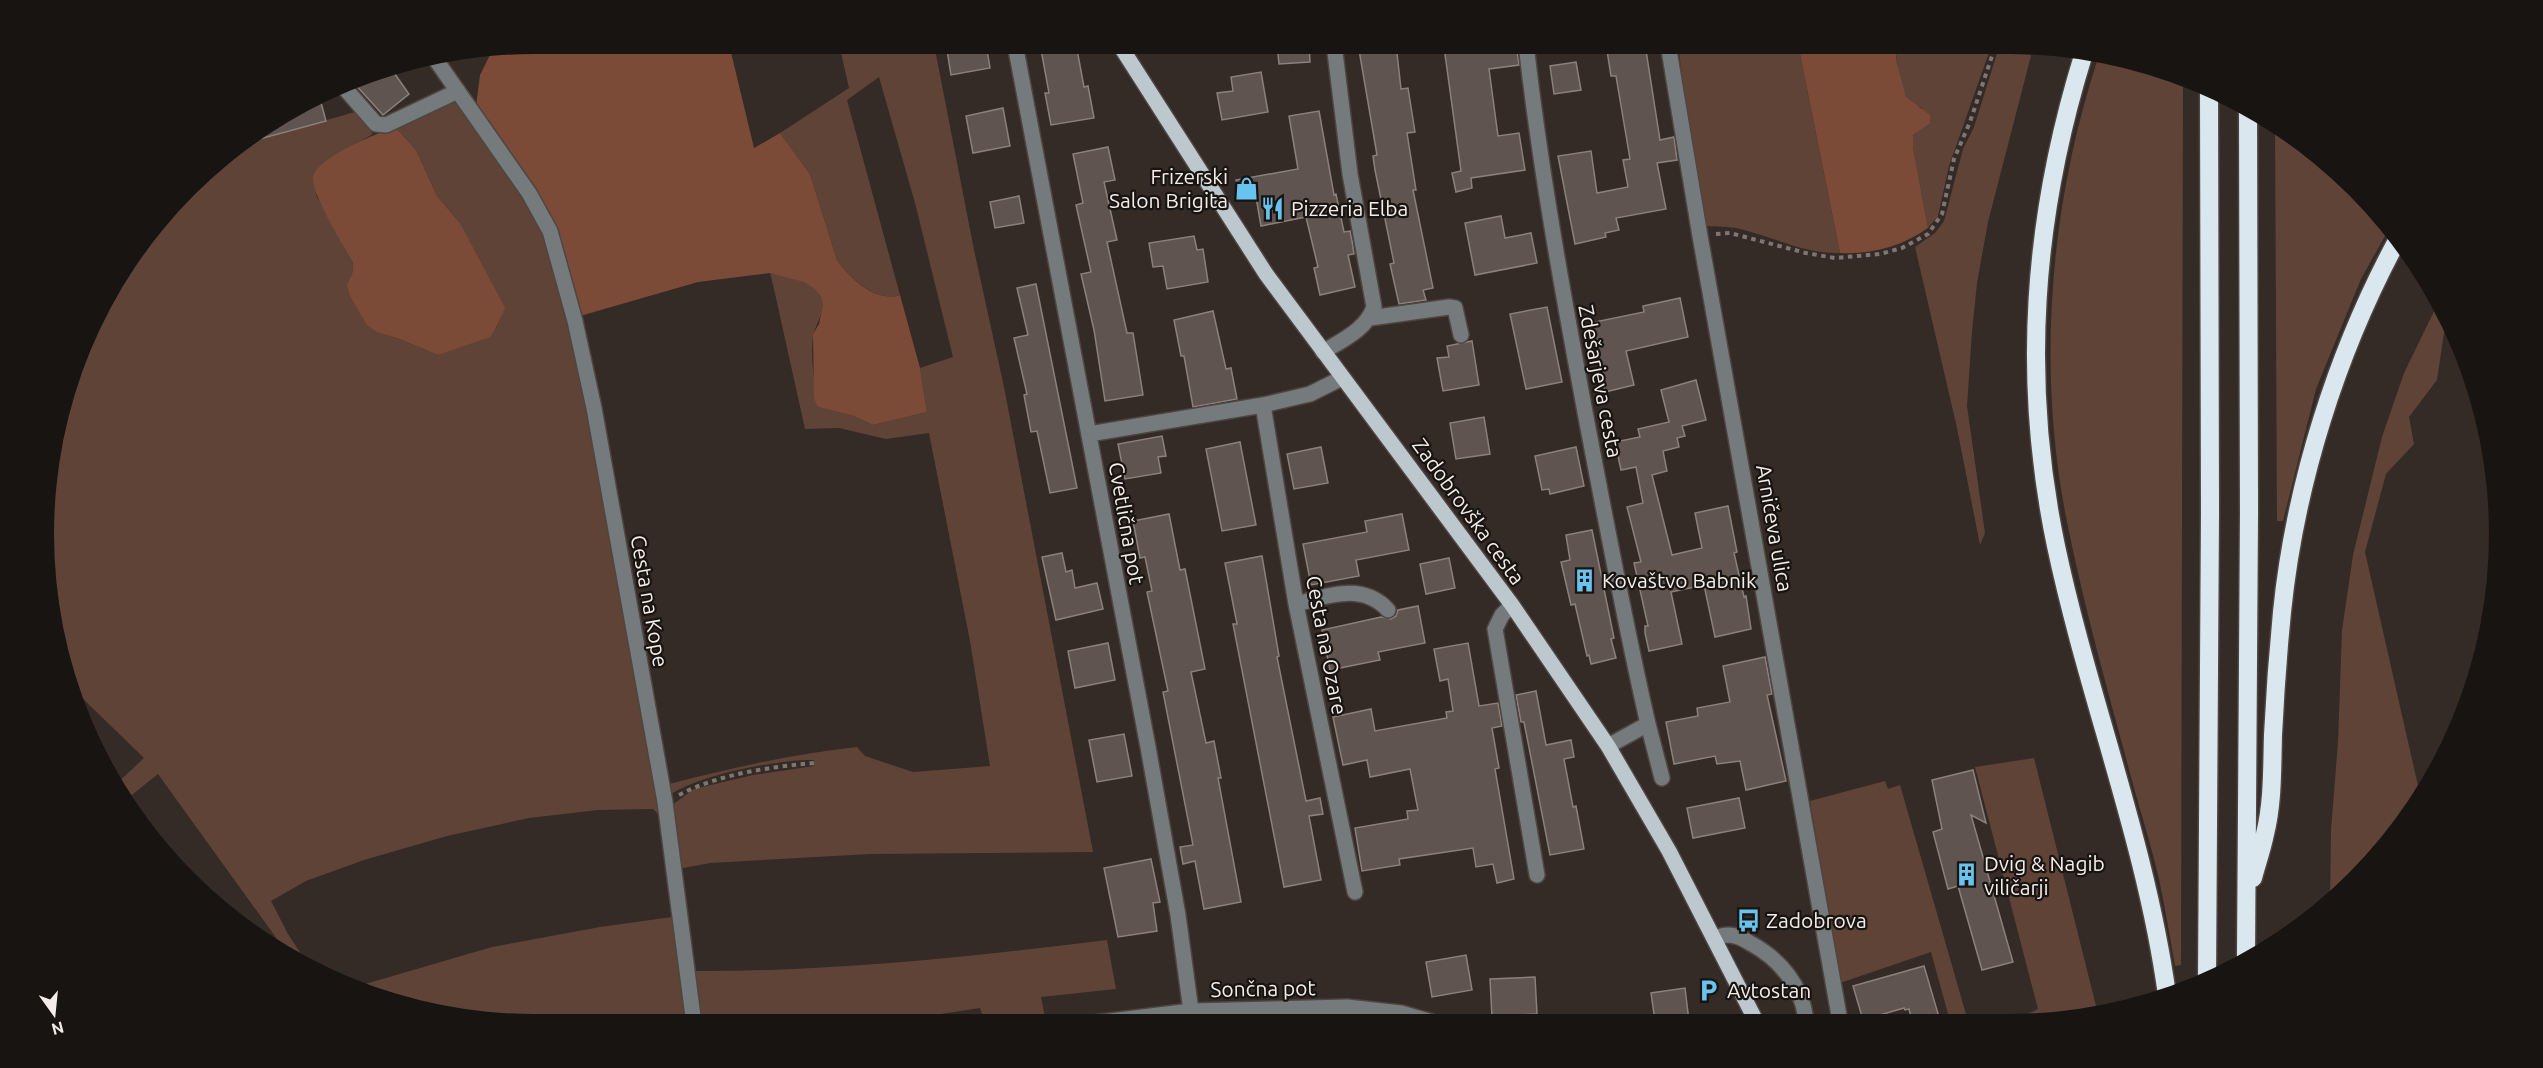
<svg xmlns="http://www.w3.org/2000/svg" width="2543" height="1068" font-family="Ubuntu,sans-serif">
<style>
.green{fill:#5f4337}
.forest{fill:#7c4b38}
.building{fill:#5f544f;stroke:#8c807b;stroke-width:1.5}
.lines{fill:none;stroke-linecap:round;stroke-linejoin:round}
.minor-casing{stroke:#4f4541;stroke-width:18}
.major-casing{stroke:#4f4541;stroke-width:18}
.highway-casing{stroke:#4f4541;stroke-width:21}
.path{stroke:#7f7673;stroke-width:4;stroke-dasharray:4.5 4.5;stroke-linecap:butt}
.minor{stroke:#757a7d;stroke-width:15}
.major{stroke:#bdc8ce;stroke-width:15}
.highway{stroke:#dae7ee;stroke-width:18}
.labels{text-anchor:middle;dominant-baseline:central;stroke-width:4.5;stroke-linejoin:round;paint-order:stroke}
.poi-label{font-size:21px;fill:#f3ece9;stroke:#181412;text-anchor:start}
.street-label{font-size:21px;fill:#f3ece9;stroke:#181412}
</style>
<rect width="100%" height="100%" fill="#342a26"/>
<path class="green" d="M839 44H934L974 250 1004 387 1093 852 870 854 710 863 678 869 672 805 694 789 753 775 814 766V760C780 759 698 775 670 795L669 784C731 768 793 754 857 747L865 756 913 772 990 766 970 641 929 433 886 439 839 428 805 429 774 289 770 273C787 277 824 281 823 305 822 317 815 326 813 336 810 360 815 384 818 407L854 416 873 425 927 412 920 368 953 357 915 203 879 77 847 100 900 295C876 303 850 278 837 260L810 174 780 133 849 88Z
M1678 44H1798L1840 253C1804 254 1774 237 1740 229 1729 226 1717 227 1707 226L1699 210Z
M1895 44H1992L1949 166 1938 216 1928 228 1913 147V135L1919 130 1922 108C1916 105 1909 103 1906 97 1898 82 1897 60 1895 44Z
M2000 44 2033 48 1988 222 1977 283 1972 332 1967 406 1985 533 1980 545 1957 428 1915 247 1935 233 1944 221 1963 149 1974 127Z
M2098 58 2166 69 2183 77 2181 965 2175 966C2170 937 2165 908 2159 879 2150 840 2137 801 2127 762 2106 684 2084 606 2068 527 2036 372 2049 208 2098 58Z
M449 101 461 104 541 227 572 333 604 488 660 816 653 809 598 810 529 818 447 836 364 860 306 881 271 901 288 934 305 960 272 943 277 939 158 774 128 798 182 873 165 857 114 786 144 758 77 693 53 629 48 470 70 376 109 289 211 165 239 145 355 112 373 134 332 157 316 195 353 263 352 275 379 333 397 338 438 355 496 329 501 316 460 223 437 196 416 150 395 127Z
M2275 124 2332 165 2390 227 2361 279 2316 389 2283 521H2277Z
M2439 301 2451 322 2444 333 2437 380 2409 417 2414 444 2386 474 2365 552 2421 799 2417 806 2330 904 2331 830 2338 742 2342 630 2353 555 2382 437 2404 373Z
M2034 758 2098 1014 2073 1020H2014L2038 1009 1975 767Z
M1885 781 1888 789 1900 785 1968 1021H1950L1931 952 1840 983 1810 801Z
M672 917 687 1024H534L377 999 355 987 492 947 600 927Z
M1107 940 1116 989 1041 997 1046 1022 1043 1023H985L980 1008 921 1017 845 1024H698L689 971C829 972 969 957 1107 940Z"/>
<path class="forest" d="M534 44H729L754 148 780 133 810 174 837 260C850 278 875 303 900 295L920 368 927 412 873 425 854 416 818 407 814 398 813 334 819 324 823 305 821 296 814 288 804 282 770 273 698 282 580 316 557 236 476 106 480 75 491 53Z
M1798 44H1895L1897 64 1906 97 1930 115V123L1913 135V147L1928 228C1903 246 1871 255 1840 253Z
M395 127 416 150 437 196 460 223 505 308 496 328 490 337 438 355 397 338 379 333 367 325 350 296 347 285 352 275 353 263C344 246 312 196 313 178 315 158 378 133 395 127Z"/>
<path class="building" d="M946 44H986L990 68 951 75Z
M1040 44H1076L1084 87 1088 86 1094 118 1051 125 1045 93H1049Z
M1277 44H1309L1310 62 1279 64Z
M1358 44H1396L1401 89 1408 88 1415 132 1407 133 1416 190H1413L1433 288 1423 290 1426 300 1399 304 1390 264 1394 263 1375 170 1373 156 1377 155Z
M1468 44H1516L1519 65 1489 69 1498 136 1519 133 1525 170 1471 178 1472 188 1456 192 1452 173 1461 171 1444 47Z
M1606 44H1645L1660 140 1674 137 1677 160 1657 163 1666 209 1616 218 1619 230 1605 233 1606 237 1575 244 1558 156 1591 151 1597 193 1628 187 1623 160 1630 159 1616 76H1611Z
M1576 62 1581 90 1554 94 1550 66Z
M390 67 409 94 383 115 352 81 376 70Z
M1261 72 1268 112 1222 120 1217 93 1233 91 1231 77Z
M319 95 326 121 245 143 289 109Z
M1003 108 1010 146 973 153 966 116Z
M1319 111 1334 195 1336 194 1344 232 1350 231 1352 241 1354 254 1348 255 1355 287 1320 295 1314 268 1318 267 1306 217 1261 226 1256 197 1239 199 1236 180 1298 169 1289 116Z
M1108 147 1115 180 1104 182 1117 240 1107 242 1127 333H1133L1143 395 1105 401 1094 330 1081 274 1091 272 1076 205 1083 203 1073 154Z
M1019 196 1024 223 995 228 990 202Z
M1501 216 1505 238 1531 233 1537 263 1475 275 1465 223Z
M1194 236 1197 250 1203 249 1208 282 1167 289 1163 266 1153 267 1149 243Z
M1036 284 1077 488 1050 493 1037 431 1031 432 1024 395 1027 394 1014 338 1028 335 1017 288Z
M1680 298 1688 337 1626 351 1634 385 1605 392 1590 323 1644 312 1643 306Z
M1547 307 1562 382 1526 389 1510 314Z
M1213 311 1226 369 1231 368 1237 399 1193 407 1184 356H1181L1174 320Z
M1472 341 1479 385 1443 391 1437 358 1449 357 1447 346Z
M1696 380 1706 420 1682 426 1685 436 1677 438 1679 447 1663 451 1667 471 1652 475 1672 555 1702 548 1695 513 1728 506 1737 552 1734 553 1744 597 1746 596 1751 629 1715 637 1704 585 1671 592 1682 644 1649 651 1645 633V626H1648L1634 563 1641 562 1627 507 1643 503 1636 467 1621 470 1615 442 1640 437 1638 429 1669 422 1661 390Z
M1484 417 1490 454 1456 459 1450 423Z
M1162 436 1166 456 1158 457 1161 473 1125 479 1118 444Z
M1240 442 1256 525 1222 531 1206 449Z
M1321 447 1328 483 1294 489 1287 454Z
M1576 447 1584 486 1550 494 1549 489 1542 490 1535 456Z
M1169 514 1180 570 1185 569 1205 669 1191 672 1206 743 1214 741 1221 778H1218L1241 902 1204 909 1195 861 1183 864 1180 847 1193 845 1163 692 1168 691 1147 592 1152 591 1145 557 1140 558 1133 521Z
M1402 514 1409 550 1356 560 1359 576 1311 585 1303 544 1367 532 1365 521Z
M1592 530 1614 638 1611 639 1616 658 1591 664 1589 655 1587 656 1575 604 1571 605 1561 562 1570 560 1566 535Z
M1062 553 1066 572 1072 570 1075 588 1097 583 1103 609 1056 620 1042 557Z
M1262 556 1279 656 1277 657 1306 801 1320 798 1323 814 1309 816 1321 880 1284 887 1233 624H1237L1225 563Z
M1449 558 1455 588 1426 594 1420 564Z
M1418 606 1425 643 1378 652 1380 660 1330 670 1322 630 1381 617 1391 619 1396 616 1398 610Z
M1108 643 1115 680 1075 688 1068 651Z
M1468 643 1479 706 1498 703 1502 726 1492 728 1499 768 1495 769 1514 879 1497 883 1493 864 1476 867 1473 848 1399 859 1400 865 1362 871 1355 828 1408 819 1407 811 1418 810 1410 769 1370 777 1367 760 1343 765 1333 717 1371 709 1375 731 1447 718 1446 712 1453 711 1448 679 1440 681 1434 649Z
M1765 657 1772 694 1767 695 1786 781 1746 790 1740 761 1717 764 1715 756 1674 764 1666 722 1698 716 1697 708 1730 702 1723 666Z
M1536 691 1546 745 1571 740 1574 757 1564 759 1573 807 1576 806 1584 849 1550 855 1524 722H1521L1516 695Z
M1124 734 1132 776 1097 782 1089 740Z
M1973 770 1986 823 1971 815 2013 962 1982 970 1958 886 1948 889 1933 832 1942 829 1932 780Z
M1739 798 1745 828 1693 838 1687 808Z
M1151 859 1160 902 1153 903 1157 931 1118 937 1104 868Z
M1466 955 1472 990 1432 997 1426 962Z
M1924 966 1939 1017 1925 1021H1912L1909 1009 1905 1010 1904 1008 1863 1020 1853 986Z
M1535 977 1537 1014 1492 1017 1490 979Z
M1685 988 1689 1021H1655L1651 993Z"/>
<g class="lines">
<defs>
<path id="minor" d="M1015 44 1148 747 1178 915 1191 1011
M1526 44C1540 167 1562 289 1585 412 1605 516 1624 620 1648 724L1608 746
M1668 44 1700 236 1840 1021
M436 60 529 193 550 231 575 321 594 408 665 802 694 1024
M342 85 376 124 386 125 458 91
M1370 318 1449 307 1455 308 1461 335
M1323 352C1342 340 1366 330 1374 307L1350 174 1334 44
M1263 405 1296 604 1355 892
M1089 434 1263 405 1310 394 1342 378
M1296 604C1328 596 1362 582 1388 610
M1512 605 1502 615 1495 629 1537 875
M1648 724 1662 778
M1714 938C1718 937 1724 935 1728 935 1736 935 1744 939 1750 943 1780 959 1803 987 1806 1021
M1094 1023 1191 1011 1347 1007 1401 1013 1432 1022"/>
<path id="major" d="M1119 44 1266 274 1512 605 1608 746 1669 851 1756 1021"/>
<path id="highway" d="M2083 56C2033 218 2021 379 2056 546 2088 697 2146 842 2167 995
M2253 878C2257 863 2262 849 2265 834 2273 802 2272 768 2273 735 2275 694 2278 653 2282 612 2295 484 2337 351 2399 237
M2246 957 2249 513 2248 106
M2207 981 2210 512 2209 89"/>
</defs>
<use href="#minor" class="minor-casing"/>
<use href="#major" class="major-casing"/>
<use href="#highway" class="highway-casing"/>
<path class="path" d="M1716 234 1730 233 1806 253 1835 258 1880 254 1902 248 1928 234 1942 214 1954 159 1970 122 1996 44
M679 795C719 774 769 767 814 763"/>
<use href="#minor" class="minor"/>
<use href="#major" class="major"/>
<use href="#highway" class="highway"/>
</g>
<defs>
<symbol id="shop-bare" viewBox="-9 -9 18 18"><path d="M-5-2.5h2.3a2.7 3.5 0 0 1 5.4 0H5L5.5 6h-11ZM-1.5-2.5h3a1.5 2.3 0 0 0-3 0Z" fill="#67c4ef" stroke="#181412" stroke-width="2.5" paint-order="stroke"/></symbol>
<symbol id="restaurant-bare" viewBox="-9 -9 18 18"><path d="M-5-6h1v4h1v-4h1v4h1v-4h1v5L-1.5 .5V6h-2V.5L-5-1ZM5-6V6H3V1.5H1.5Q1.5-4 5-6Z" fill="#67c4ef" stroke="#181412" stroke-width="2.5" paint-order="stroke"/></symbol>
<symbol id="building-bare" viewBox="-9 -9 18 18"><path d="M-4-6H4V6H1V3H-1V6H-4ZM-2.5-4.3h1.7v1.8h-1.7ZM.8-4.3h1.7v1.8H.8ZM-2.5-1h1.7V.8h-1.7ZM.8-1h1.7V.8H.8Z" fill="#67c4ef" stroke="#181412" stroke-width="2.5" paint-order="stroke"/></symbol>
<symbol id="bus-bare" viewBox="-9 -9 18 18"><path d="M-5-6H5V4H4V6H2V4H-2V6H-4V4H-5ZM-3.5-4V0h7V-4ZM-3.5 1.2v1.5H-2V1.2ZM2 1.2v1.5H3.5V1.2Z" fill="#67c4ef" stroke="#181412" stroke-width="2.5" paint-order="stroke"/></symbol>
<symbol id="parking-bare" viewBox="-9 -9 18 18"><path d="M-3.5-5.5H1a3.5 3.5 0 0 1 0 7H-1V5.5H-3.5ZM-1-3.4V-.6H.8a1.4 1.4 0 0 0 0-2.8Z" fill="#67c4ef" stroke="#181412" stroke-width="2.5" paint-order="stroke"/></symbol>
</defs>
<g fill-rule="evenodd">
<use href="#shop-bare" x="1230" y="172" width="33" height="33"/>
<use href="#restaurant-bare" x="1256" y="192" width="33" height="33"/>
<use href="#building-bare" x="1568" y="564" width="33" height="33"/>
<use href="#building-bare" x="1950" y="858" width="33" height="33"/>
<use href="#bus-bare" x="1732" y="904" width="33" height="33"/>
<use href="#parking-bare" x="1692" y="974" width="33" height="33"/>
</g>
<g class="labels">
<g class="poi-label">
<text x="1228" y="176" text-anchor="end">Frizerski<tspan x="1228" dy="24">Salon Brigita</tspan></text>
<text x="1291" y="208">Pizzeria Elba</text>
<text x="1602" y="580">Kovaštvo Babnik</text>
<text x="1984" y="863">Dvig &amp; Nagib<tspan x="1984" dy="24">viličarji</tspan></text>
<text x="1766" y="920">Zadobrova</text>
<text x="1727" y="990">Avtostan</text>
</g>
<g class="street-label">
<text transform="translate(1601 381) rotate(79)">Zdešarjeva cesta</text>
<text transform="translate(1469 511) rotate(54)">Zadobrovška cesta</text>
<text transform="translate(1127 523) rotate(80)">Cvetlična pot</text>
<text transform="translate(1775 528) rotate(80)">Arničeva ulica</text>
<text transform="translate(650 601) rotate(80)">Cesta na Kope</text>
<text transform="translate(1327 645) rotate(79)">Cesta na Ozare</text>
<text transform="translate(1263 988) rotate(-1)">Sončna pot</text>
</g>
</g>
<path d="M0 0H2543V1068H0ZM534 54H2009A480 480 0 0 1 2489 534V534A480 480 0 0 1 2009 1014H534A480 480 0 0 1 54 534V534A480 480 0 0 1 534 54Z" fill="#181412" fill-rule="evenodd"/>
<g transform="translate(54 1014) rotate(165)" stroke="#181412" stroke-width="4.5" paint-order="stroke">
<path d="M0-4.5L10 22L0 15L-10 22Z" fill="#f3ece9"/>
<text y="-9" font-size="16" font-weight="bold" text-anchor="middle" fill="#f3ece9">N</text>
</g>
</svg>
